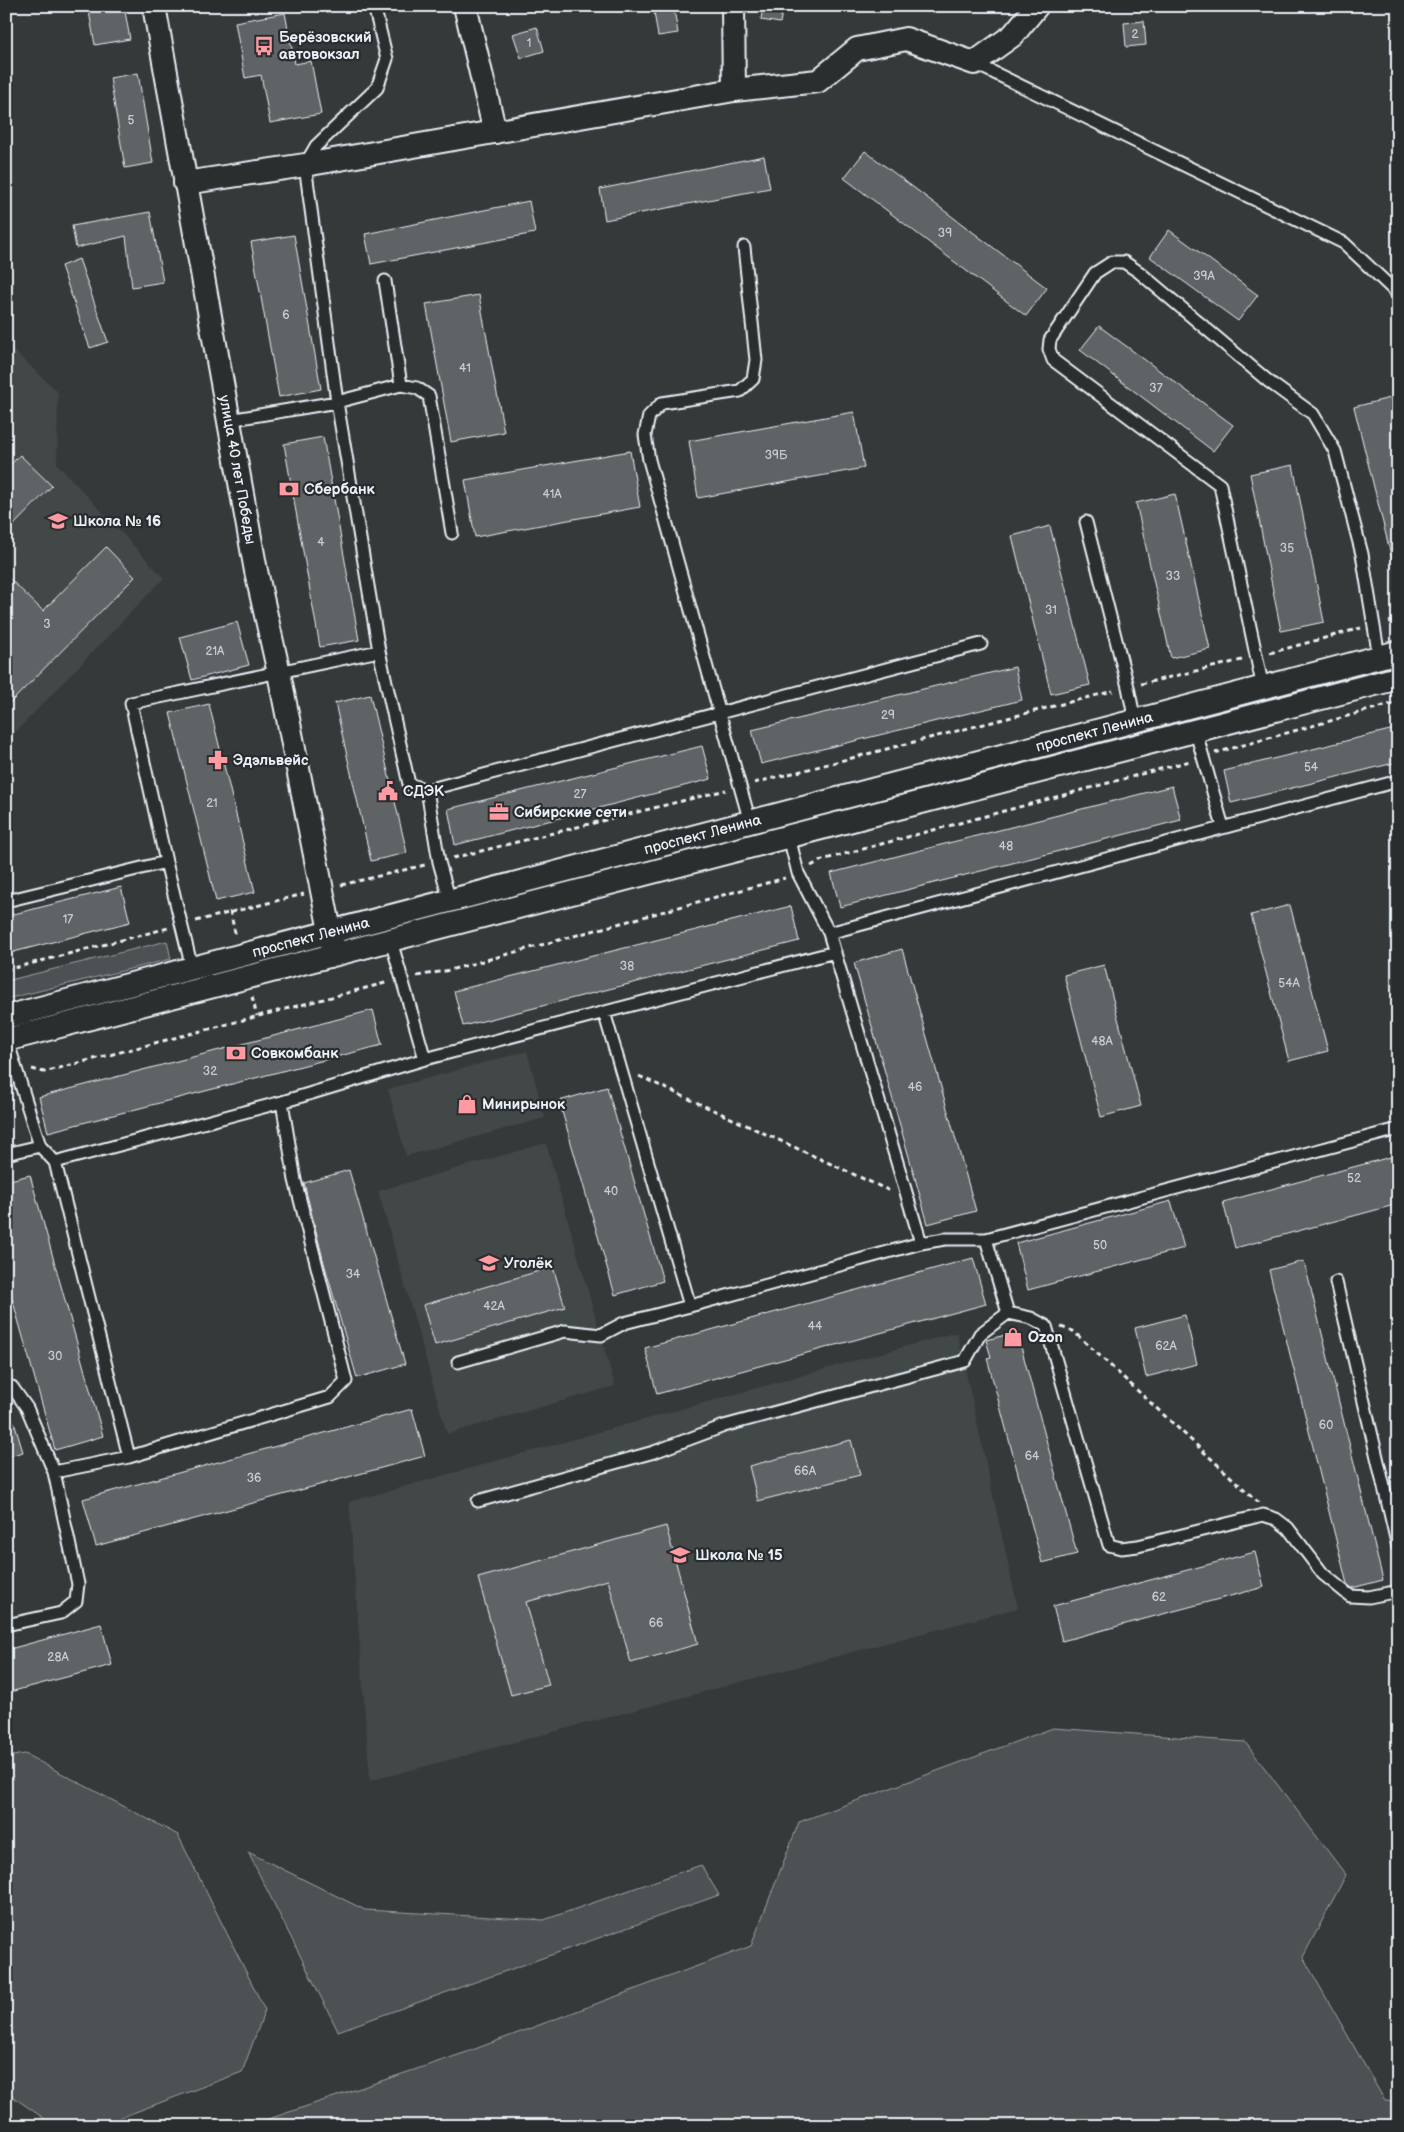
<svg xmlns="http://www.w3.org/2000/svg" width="1404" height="2132" font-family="'Balsamiq Sans',sans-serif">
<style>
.built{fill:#424647}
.green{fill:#4d5152;stroke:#9aa1a5}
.building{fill:#5f6365;stroke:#e8f1f8}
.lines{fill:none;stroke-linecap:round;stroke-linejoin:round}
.lane-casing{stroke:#e8f1f8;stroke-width:15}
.street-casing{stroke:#e8f1f8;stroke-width:26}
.path{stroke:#e8f1f8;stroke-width:3;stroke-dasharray:5 4;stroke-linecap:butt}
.lane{stroke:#2a2d2e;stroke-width:11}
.street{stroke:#2a2d2e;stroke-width:22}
.labels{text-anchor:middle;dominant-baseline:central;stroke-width:4.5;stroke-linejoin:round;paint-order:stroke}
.number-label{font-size:12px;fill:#c6ced3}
.poi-label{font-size:15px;font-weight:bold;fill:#e8f1f8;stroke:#2a2d2e;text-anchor:start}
.street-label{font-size:15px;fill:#e8f1f8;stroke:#2a2d2e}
</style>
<rect width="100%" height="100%" fill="#35393a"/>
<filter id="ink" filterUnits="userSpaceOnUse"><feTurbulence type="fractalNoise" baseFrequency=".02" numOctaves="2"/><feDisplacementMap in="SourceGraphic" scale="10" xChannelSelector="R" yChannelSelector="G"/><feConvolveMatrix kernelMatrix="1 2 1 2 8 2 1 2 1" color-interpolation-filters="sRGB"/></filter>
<g filter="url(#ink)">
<path class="built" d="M6 343 58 392 57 464 164 578 6 742Z
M527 1051 545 1118 406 1156 388 1089Z
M546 1143 615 1386 447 1434 378 1191Z
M957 1332 1018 1608 370 1781 349 1502Z"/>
<path class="green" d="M167 941 171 959 6 999V981Z
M1053 1728 1245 1742 1346 1875 1303 1957 1385 2101 1398 2102V2126H248L467 2052 751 1946 799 1822Z
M25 1754 178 1835 265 2010 242 2072 98 2126H55L6 2092V1757Z
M248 1852 365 1910 544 1920 701 1865 719 1895 338 2031Z"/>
<path class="building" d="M88 6H124L130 39 95 45Z
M763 6H783L780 23 761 20Z
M674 9 678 33 658 36 654 12Z
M285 13 295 64 311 61 321 114 270 123 261 75 245 78 235 22Z
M1144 21 1146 45 1126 47 1124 23Z
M537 27 544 51 521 58 513 34Z
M138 73 153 163 125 168 110 78Z
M865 151 1047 288 1026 316 844 178Z
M764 156 770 188 605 220 600 189Z
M529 201 535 233 371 264 365 234Z
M150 212 163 282 132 287 126 236 76 248 72 226Z
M1169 230 1258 295 1238 321 1150 257Z
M294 235 321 389 279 397 251 242Z
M79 259 108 342 90 348 61 266Z
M479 295 504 432 451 442 426 304Z
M1099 326 1233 425 1213 451 1080 350Z
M1390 398 1398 428V558L1392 559 1354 407Z
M854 412 864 468 698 498 689 441Z
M323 437 359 640 320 647 284 444Z
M630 451 640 507 475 537 465 480Z
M20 455 52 486 6 533V469Z
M1293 465 1324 622 1281 631 1250 474Z
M1175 494 1210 649 1171 658 1136 503Z
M1050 526 1090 685 1051 694 1012 536Z
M106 547 135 577 6 707V575L43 611Z
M237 622 249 665 192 680 180 637Z
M1015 667 1022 700 761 764 752 730Z
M370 695 407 853 371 861 335 703Z
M209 704 255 892 216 901 170 713Z
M1398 728V762L1231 803 1224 771Z
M702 746 711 779 455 845 448 809Z
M1172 786 1181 820 840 907 831 873Z
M121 887 130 922 6 954V916Z
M1290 905 1328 1051 1289 1061 1251 915Z
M791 906 799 941 463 1026 454 991Z
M902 949 976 1211 928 1224 854 963Z
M1104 965 1141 1106 1101 1117 1064 975Z
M373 1010 382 1045 48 1132 39 1097Z
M607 1087 663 1281 615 1295 559 1101Z
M1398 1155V1204L1235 1248 1223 1202Z
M349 1170 405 1364 357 1378 324 1263 304 1183Z
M30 1175 103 1436 55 1450 6 1277V1181Z
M1171 1201 1184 1248 1028 1290 1016 1243Z
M973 1258 986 1304 657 1394 645 1348Z
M1304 1261 1383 1580 1352 1588 1347 1584 1269 1270Z
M553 1267 565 1307 435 1345 423 1305Z
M1185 1315 1197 1364 1146 1377 1135 1328Z
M1017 1332 1077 1554 1042 1563 987 1358 991 1357 986 1340Z
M10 1409 23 1452 6 1457V1410Z
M412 1409 425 1456 96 1546 83 1499Z
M851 1440 860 1475 758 1501 749 1466Z
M666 1526 698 1644 631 1663 608 1580 526 1602 549 1685 511 1695 478 1578Z
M1255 1552 1264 1587 1062 1641 1053 1606Z
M101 1624 112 1665 6 1693V1650Z"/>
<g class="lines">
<defs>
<path id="lane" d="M374 6 387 59 377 88 316 146 305 165 337 402 379 651 409 784 427 790 439 862 450 901
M974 63 1344 243 1398 294
M744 247 756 360 753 379 740 391 662 403 649 416 645 435 649 460 750 822
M385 281 401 385
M229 420 337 402 401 385 417 388 429 396 452 533
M1086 522 1128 687 1135 721
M1263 688 1220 485 1053 360 1049 349 1050 340 1095 273 1112 262H1124L1139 272 1268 381 1313 414 1335 451 1362 554 1379 657
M1195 729 1223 827
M427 790 981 644
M6 901 166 862
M829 933 1398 781
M192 968 166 862 131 703 379 651
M604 1012 690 1306 921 1243 829 933 798 873 789 837
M425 1059 835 952
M40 1146 55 1162 129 1457 330 1397 346 1381 295 1180 282 1102
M6 1154 40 1146 7 1040
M55 1162 282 1102 425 1059 391 941
M986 1239 1398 1129
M921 1243 945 1239H986L1008 1313 1031 1318 1046 1326 1109 1545 1121 1548 1138 1546 1263 1515 1276 1519 1288 1528 1323 1574 1350 1596 1369 1597 1398 1591
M1336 1282 1398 1547
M458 1362 565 1331 601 1335 624 1323 690 1306
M6 1389 12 1387 27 1408 54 1472
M478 1501 654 1452 724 1426 965 1361 980 1334 1008 1313
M6 1625 61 1613 76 1601 78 1584 54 1472 129 1457"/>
<g id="street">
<path id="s1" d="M154 6 256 571 279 673 333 946"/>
<path d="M465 6 495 132"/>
<path d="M733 6 734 90"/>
<path d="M185 183 305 165 734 90 818 81 857 49 906 39 974 63 1013 35 1037 6"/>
<path id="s2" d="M6 1017 1398 652"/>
<path d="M6 1040 1398 678"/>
</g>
</defs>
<use href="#lane" class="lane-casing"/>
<use href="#street" class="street-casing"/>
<path class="path" d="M1389 622 1398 620
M1270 653 1361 628
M1141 684 1242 660
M1215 753 1398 702
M754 783 1113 691
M453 858 726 790
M811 866 822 860 1190 761
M341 885 425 865
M230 911 236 937
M196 921 304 894
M6 970 168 928
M417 976 450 970 785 878
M252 997 257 1016
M32 1069 44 1072 389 982
M639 1076 890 1191
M1061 1327 1073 1331 1258 1502"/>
<use href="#lane" class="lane"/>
<use href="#street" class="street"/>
</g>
</g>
<defs>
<symbol id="bus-bare" viewBox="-9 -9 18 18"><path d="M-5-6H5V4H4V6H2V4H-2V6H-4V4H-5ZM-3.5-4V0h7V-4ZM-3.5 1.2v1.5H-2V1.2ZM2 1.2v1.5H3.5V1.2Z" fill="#ff9aa2" stroke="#2a2d2e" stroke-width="2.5" paint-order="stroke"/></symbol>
<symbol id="bank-bare" viewBox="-9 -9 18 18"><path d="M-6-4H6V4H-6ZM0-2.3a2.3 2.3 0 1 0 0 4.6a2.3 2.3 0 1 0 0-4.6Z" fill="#ff9aa2" stroke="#2a2d2e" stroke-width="2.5" paint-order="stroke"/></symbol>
<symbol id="school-bare" viewBox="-9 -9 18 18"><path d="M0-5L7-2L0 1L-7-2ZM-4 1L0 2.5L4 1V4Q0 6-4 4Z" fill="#ff9aa2" stroke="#2a2d2e" stroke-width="2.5" paint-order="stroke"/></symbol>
<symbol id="pharmacy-bare" viewBox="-9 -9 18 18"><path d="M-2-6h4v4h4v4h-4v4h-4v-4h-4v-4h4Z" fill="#ff9aa2" stroke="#2a2d2e" stroke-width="2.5" paint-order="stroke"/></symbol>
<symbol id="civic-bare" viewBox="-9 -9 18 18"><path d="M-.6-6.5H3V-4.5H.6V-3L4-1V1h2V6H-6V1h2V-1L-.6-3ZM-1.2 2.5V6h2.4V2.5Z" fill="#ff9aa2" stroke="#2a2d2e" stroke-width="2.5" paint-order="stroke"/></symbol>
<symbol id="office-bare" viewBox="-9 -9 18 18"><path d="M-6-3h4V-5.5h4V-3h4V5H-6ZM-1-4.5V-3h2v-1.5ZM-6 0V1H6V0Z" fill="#ff9aa2" stroke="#2a2d2e" stroke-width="2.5" paint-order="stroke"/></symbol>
<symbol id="shop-bare" viewBox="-9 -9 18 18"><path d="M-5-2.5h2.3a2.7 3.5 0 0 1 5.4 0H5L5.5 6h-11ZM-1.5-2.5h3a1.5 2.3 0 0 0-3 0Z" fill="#ff9aa2" stroke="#2a2d2e" stroke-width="2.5" paint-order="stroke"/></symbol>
</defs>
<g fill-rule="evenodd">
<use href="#bus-bare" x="250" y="32" width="28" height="28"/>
<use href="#bank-bare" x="275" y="475" width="28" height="28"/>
<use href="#school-bare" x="44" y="507" width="28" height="28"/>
<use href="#pharmacy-bare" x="204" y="746" width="28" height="28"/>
<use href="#civic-bare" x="374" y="777" width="28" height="28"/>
<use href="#office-bare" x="485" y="798" width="28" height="28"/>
<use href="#bank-bare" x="222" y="1039" width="28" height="28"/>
<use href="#shop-bare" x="453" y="1090" width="28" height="28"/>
<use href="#school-bare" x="475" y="1249" width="28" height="28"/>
<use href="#shop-bare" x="999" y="1323" width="28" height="28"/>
<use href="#school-bare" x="666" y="1541" width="28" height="28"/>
</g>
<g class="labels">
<g class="number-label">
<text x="1135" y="34">2</text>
<text x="529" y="43">1</text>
<text x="131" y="120">5</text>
<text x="945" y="233">39</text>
<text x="1204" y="276">39А</text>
<text x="286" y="315">6</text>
<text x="465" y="368">41</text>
<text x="1156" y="388">37</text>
<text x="776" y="455">39Б</text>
<text x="552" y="494">41А</text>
<text x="321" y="542">4</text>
<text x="1287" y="548">35</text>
<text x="1173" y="576">33</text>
<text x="1051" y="610">31</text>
<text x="47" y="624">3</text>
<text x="215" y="651">21А</text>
<text x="888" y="715">29</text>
<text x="1311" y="767">54</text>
<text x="580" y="794">27</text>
<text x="212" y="803">21</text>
<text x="1006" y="846">48</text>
<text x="68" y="919">17</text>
<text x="627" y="966">38</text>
<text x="1289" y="983">54А</text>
<text x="1102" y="1041">48А</text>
<text x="210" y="1071">32</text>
<text x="915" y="1087">46</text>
<text x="1354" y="1178">52</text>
<text x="611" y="1191">40</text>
<text x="1100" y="1245">50</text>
<text x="353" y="1274">34</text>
<text x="494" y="1306">42А</text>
<text x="815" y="1326">44</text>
<text x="1166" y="1346">62А</text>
<text x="55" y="1356">30</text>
<text x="1326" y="1425">60</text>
<text x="1032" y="1456">64</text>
<text x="805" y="1471">66А</text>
<text x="254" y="1478">36</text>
<text x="1159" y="1597">62</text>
<text x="656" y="1623">66</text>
<text x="58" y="1657">28А</text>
</g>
<g class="poi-label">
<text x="279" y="37">Берёзовский<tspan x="279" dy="17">автовокзал</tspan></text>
<text x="304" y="489">Сбербанк</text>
<text x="73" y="521">Школа № 16</text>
<text x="233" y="760">Эдэльвейс</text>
<text x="403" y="791">СДЭК</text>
<text x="514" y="812">Сибирские сети</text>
<text x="251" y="1053">Совкомбанк</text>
<text x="482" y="1104">Минирынок</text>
<text x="504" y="1263">Уголёк</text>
<text x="1028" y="1337">Ozon</text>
<text x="695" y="1555">Школа № 15</text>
</g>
<g class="street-label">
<text stroke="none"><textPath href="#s1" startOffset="471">улица 40 лет Победы</textPath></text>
<text stroke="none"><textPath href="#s2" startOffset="1125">проспект Ленина</textPath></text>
<text stroke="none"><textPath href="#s2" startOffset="720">проспект Ленина</textPath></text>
<text stroke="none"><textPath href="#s2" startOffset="315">проспект Ленина</textPath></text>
</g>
</g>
<rect width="1404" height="2132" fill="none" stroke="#2a2d2e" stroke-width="25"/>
<rect x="12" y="12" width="1379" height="2107" fill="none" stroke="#e8f1f8" stroke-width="2" filter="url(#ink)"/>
</svg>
